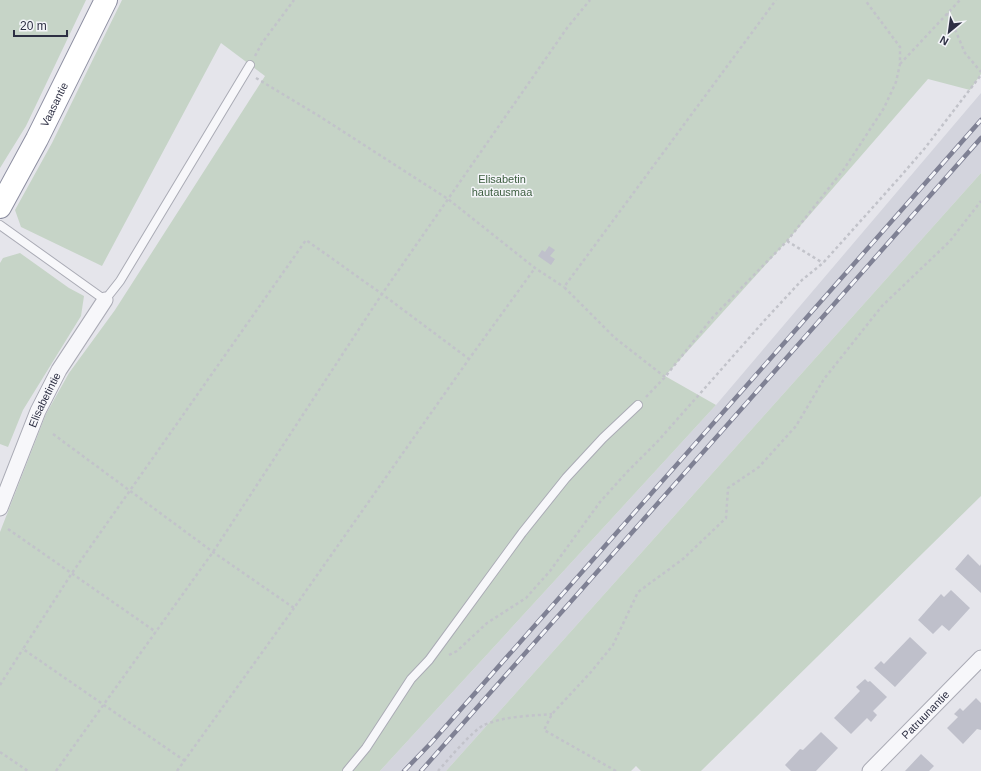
<svg xmlns="http://www.w3.org/2000/svg" width="981" height="771" font-family="Arial,sans-serif">
<style>
.built{fill:#d3d4dd}
.green{fill:#c6d4c7}
.building{fill:#bfc0cb}
.lines{fill:none;stroke-linecap:round;stroke-linejoin:round}
.lane-casing{stroke:#aaabb5;stroke-width:10}
.street-casing{stroke:#aaabb5;stroke-width:17}
.highway-casing{stroke:#8d8fa1;stroke-width:24}
.path{stroke:#c2c3ca;stroke-width:2.5;stroke-dasharray:3 3;stroke-linecap:butt}
.lane{stroke:#f7f7fa;stroke-width:8}
.street{stroke:#f7f7fa;stroke-width:15}
.highway{stroke:#fff;stroke-width:22}
.rail-casing{stroke:#7f8194;stroke-width:4.5}
.rail{stroke:#f4f5f9;stroke-width:3;stroke-dasharray:9;stroke-linecap:butt}
.labels{text-anchor:middle;dominant-baseline:central;stroke-width:3;stroke-linejoin:round;paint-order:stroke}
.street-label{font-size:11px;fill:#2d2f43;stroke:#f4f5f9}
.park-label{font-size:11px;fill:#3c5d3f;stroke:#f4f5f9}
</style>
<rect width="100%" height="100%" fill="#e5e5eb"/>
<path class="built" d="M981 93V173L446 771H380L716 405Z"/>
<path class="green" d="M0 0H86L26 126 0 168Z
M122 0H981V74L970 90 928 79 787 241 665 376 716 405 380 771H0V532L46 414 69 373 115 310 265 76 221 43 102 266 21 227 15 210 52 143Z
M981 173V496L701 771H641L636 766 631 771H446Z
M20 253 69 288 84 296 81 316 23 410 8 447 0 444V263L3 258Z"/>
<path class="building" d="M549 246 555 250 550 256 555 259 551 265 538 256 542 250 545 252Z
M968 554 980 566 981 564V593L955 569Z
M951 590 970 608 949 631 942 625 933 634 918 620 941 594 944 597Z
M910 637 927 653 895 687 874 668 881 661 884 664Z
M865 679 868 682 870 681 887 697 873 711 877 715 871 722 867 718 851 734 834 718 860 691 856 687Z
M976 698 981 703V730L977 729 963 744 947 728 958 717 954 714 960 708 963 711Z
M821 732 838 748 816 771H791L785 765 800 749 803 750Z
M921 754 934 766 929 771H905Z"/>
<g class="lines">
<defs>
<path id="lane" d="M0 225 105 300 120 281 250 65
M347 771 366 748 411 679 429 660 522 533 566 478 603 438 638 405"/>
<g id="street">
<path id="s1" d="M0 508 38 411 59 370 105 300"/>
<path id="s2" d="M870 771 981 658"/>
</g>
<g id="highway">
<path id="s3" d="M0 207 37 139 106 0"/>
</g>
</defs>
<use href="#lane" class="lane-casing"/>
<use href="#street" class="street-casing"/>
<use href="#highway" class="highway-casing"/>
<path class="path" d="M948 13 965 53 981 72
M255 56 262 43 294 0
M900 64 960 0
M256 78 319 116 448 199 535 268 564 287
M787 241 823 263
M665 377 615 338 564 287 776 0
M646 397 665 377 713 317 787 241 844 169 884 108 896 82 900 64V47L865 0
M53 434 213 552 294 608 469 359 535 268
M8 529 156 632
M449 655 457 651 487 623 526 598 550 571 600 502 627 472 659 440 764 321 802 280 823 263 900 177 925 148 981 75
M0 685 23 649
M0 752 28 771
M185 761 23 649 72 573 306 240 382 294 469 359
M56 771 213 552 382 294 567 28 590 0
M177 771 294 608
M438 771C448 760 472 731 484 725 505 716 530 716 552 714
M616 771 544 730 552 714 591 672 613 645 638 592 683 559 726 518 728 488 759 467 796 426 824 379 882 306 950 241 981 201"/>
<use href="#lane" class="lane"/>
<use href="#street" class="street"/>
<use href="#highway" class="highway"/>
<defs>
<path id="rail" d="M404 771 431 743 981 120
M421 771 981 138"/>
</defs>
<use href="#rail" class="rail-casing"/>
<use href="#rail" class="rail"/>
</g>
<g class="labels">
<g class="street-label">
<text stroke="none"><textPath href="#s3" startOffset="116">Vaasantie</textPath></text>
<text stroke="none"><textPath href="#s1" startOffset="117">Elisabetintie</textPath></text>
<text stroke="none"><textPath href="#s2" startOffset="79">Patruunantie</textPath></text>
</g>
<g class="park-label">
<text x="502" y="179">Elisabetin<tspan x="502" dy="13">hautausmaa</tspan></text>
</g>
</g>
<g transform="translate(949 32) rotate(209)" stroke="#f4f5f9" stroke-width="3" paint-order="stroke">
<path d="M0-3L7 15L0 10L-7 15Z" fill="#2d2f43"/>
<text y="-6" font-size="11" font-weight="bold" text-anchor="middle" fill="#2d2f43">N</text>
</g>
<path d="M14 30v6h53v-6" fill="none" stroke="#2d2f43" stroke-width="2"/>
<text x="20" y="30" font-size="12" fill="#2d2f43" stroke="#f4f5f9" stroke-width="3" paint-order="stroke">20 m</text>
</svg>
